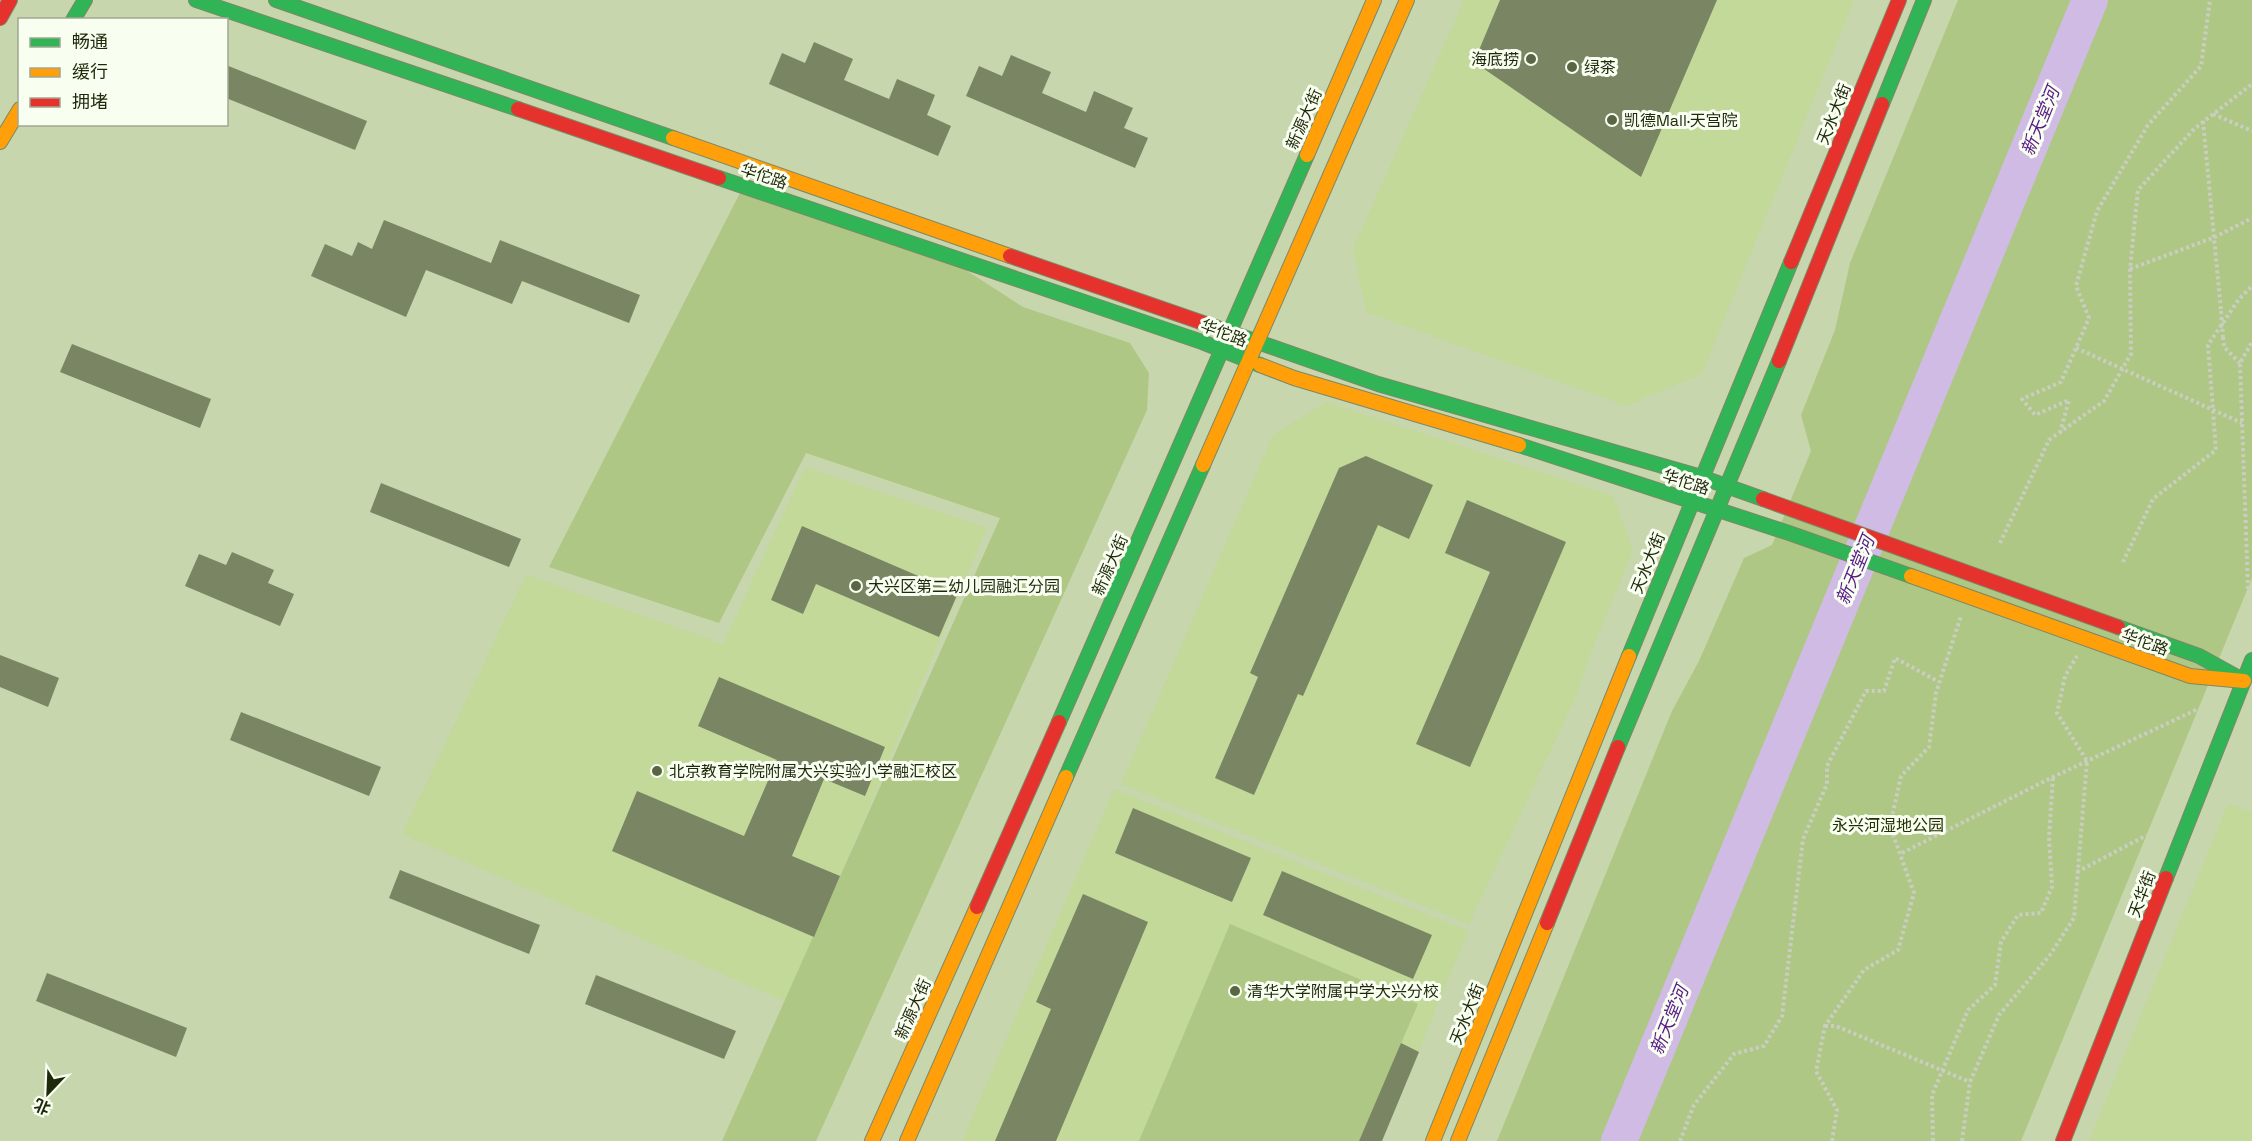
<svg xmlns="http://www.w3.org/2000/svg" width="2252" height="1141" font-family="'Space Grotesk','Noto Sans SC',sans-serif">
<style>
.built{fill:#c2d99a}
.green{fill:#afc784}
.lines{fill:none;stroke-linecap:round;stroke-linejoin:round}
.river{stroke:#cfbbe4;stroke-width:36}
.building{fill:#7a8564}
.fast-casing{stroke:#7d8867;stroke-width:16}
.slow-casing{stroke:#7d8867;stroke-width:16}
.jam-casing{stroke:#7d8867;stroke-width:16}
.path{stroke:#c9cec1;stroke-width:4;stroke-dasharray:3 3;stroke-linecap:butt}
.fast{stroke:#30b455;stroke-width:14}
.slow{stroke:#ff9f0a;stroke-width:14}
.jam{stroke:#e5322d;stroke-width:14}
.path-bridge{stroke:#c9cec1;stroke-width:4;stroke-dasharray:3 3;stroke-linecap:butt}
.poi-dot{fill:#596543;stroke:#f8fef0;stroke-width:2}
.labels{text-anchor:middle;dominant-baseline:central;stroke-width:6;stroke-linejoin:round;paint-order:stroke}
.poi-label{font-size:16px;fill:#1e280a;stroke:#f8fef0;text-anchor:start}
.street-label{font-size:16px;fill:#1e280a;stroke:#f8fef0}
.park-label{font-size:16px;fill:#222f03;stroke:#f8fef0}
.water-label{font-size:18px;font-style:italic;fill:#581b88;stroke:#f8fef0}
</style>
<rect width="100%" height="100%" fill="#c7d6ad"/>
<path class="built" d="M1464 0H1854L1702 374 1626 406 1366 312 1353 249Z
M1326 402 1613 496 1633 550 1588 660 1577 694 1469 924 1121 784 1273 435Z
M805 467 987 528 787 1002 402 834 526 575 723 644Z
M1114 789 1468 931 1382 1141H962Z
M2228 804 2252 812V1141H2089Z"/>
<path class="green" d="M1958 0H2252V578L2021 1141H1497L1672 711 1699 661 1744 558 1772 545 1811 451 1801 415 1835 330 1850 263Z
M742 189 941 254 1023 307 1130 343 1149 373 1147 410 816 1141H722L1000 518 806 453 719 623 549 567Z
M1230 924 1418 1004 1359 1141H1139Z"/>
<g class="lines">
<path class="river" d="M1619 1141 2090 0"/>
</g>
<path class="building" d="M1500 0H1717L1641 177 1474 62Z
M814 42 853 59 844 80 889 99 897 79 935 95 927 115 951 126 938 156 769 84 782 53 805 63Z
M1011 55 1051 72 1042 93 1086 112 1094 91 1133 108 1124 128 1148 138 1135 168 966 96 979 66 1002 76Z
M226 65 367 121 355 150 226 98Z
M384 220 491 263 500 240 640 295 629 323 522 281 512 304 426 270 406 317 311 276 325 244 352 256 358 242 372 249Z
M72 344 211 399 200 428 60 372Z
M1366 456 1433 485 1409 539 1378 525 1303 696 1298 694 1254 795 1215 778 1258 677 1250 673 1339 468Z
M381 483 521 539 509 567 370 512Z
M1467 500 1566 542 1470 767 1416 744 1490 572 1445 553Z
M802 526 958 593 939 637 816 584 803 614 771 600Z
M232 552 274 570 268 583 294 594 280 626 185 586 199 554 226 565Z
M0 655 59 678 48 707 0 687Z
M719 677 885 747 865 796 824 779 792 856 840 876 814 937 612 851 637 791 744 836 777 760 698 726Z
M241 712 381 767 369 796 230 740Z
M1133 808 1251 858 1232 902 1115 853Z
M400 870 540 925 529 954 389 898Z
M1282 871 1432 935 1413 979 1263 915Z
M1083 894 1148 922 1056 1141H995L1051 1009 1036 1002Z
M47 973 187 1028 176 1057 36 1001Z
M596 975 736 1031 724 1059 585 1004Z
M1401 1043 1419 1052 1382 1141H1359Z"/>
<g class="lines">
<defs>
<path id="fast" d="M196 0 518 109
M276 0 673 138
M73 20 85 0
M1882 104 1924 0
M719 178 1202 342 1260 365
M1215 327 1378 384 1701 477 1763 499
M1519 445 1789 533 1911 576
M2118 627 2199 656 2237 677
M1629 656 1791 262
M1059 722 1307 155
M1618 747 1779 361
M1066 777 1203 465
M2166 878 2252 660"/>
<path id="slow" d="M673 138 1010 256
M0 142 20 109
M1307 155 1374 0
M1260 365 1294 378 1519 445
M1203 465 1407 0
M1911 576 2190 676 2244 681
M872 1141 977 907
M907 1141 1066 777
M1433 1141 1629 656
M1458 1141 1547 923"/>
<path id="jam" d="M0 18 10 0
M518 109 719 178
M1010 256 1215 327
M1791 262 1899 0
M1779 361 1882 104
M1763 499 2118 627
M977 907 1059 722
M1547 923 1618 747
M2063 1141 2166 878"/>
</defs>
<use href="#fast" class="fast-casing"/>
<use href="#slow" class="slow-casing"/>
<use href="#jam" class="jam-casing"/>
<path class="path" d="M2213 114 2252 131
M2203 121 2221 311
M2130 269 2215 237 2252 218
M2223 337 2224 347 2240 363
M2076 348 2242 423
M2060 433 2069 400 2035 415 2022 399 2061 382 2089 318 2076 286 2097 211 2148 125 2201 66 2210 0
M2000 543 2049 440 2104 401 2131 354 2130 269 2138 190 2194 129 2252 84
M2123 562 2153 499 2216 450 2208 345 2239 299 2252 286
M2248 589 2240 363 2252 342
M1902 853 2053 777 2198 709
M2077 872 2147 835
M1825 1026H1836L1970 1082
M1680 1141 1694 1105 1734 1054 1764 1046 1782 1016 1803 839 1827 784V766L1866 691H1884L1895 658 1939 682
M1832 1141 1837 1110 1816 1071 1825 1026 1864 970 1898 950 1914 893 1890 826 1901 776 1929 747 1936 693 1961 616
M1933 1141 1932 1095 1968 1010 1995 985 2001 942 2018 915 2041 913 2052 887 2049 837 2053 777
M1962 1141 1970 1082 1999 1015 2050 955 2074 918 2087 761 2057 713 2065 676 2077 656"/>
<use href="#fast" class="fast"/>
<use href="#slow" class="slow"/>
<use href="#jam" class="jam"/>
<path class="path-bridge" d="M2221 311 2223 337"/>
</g>
<g class="poi-dot">
<circle cx="1531" cy="59" r="6"/>
<circle cx="1572" cy="67" r="6"/>
<circle cx="1612" cy="120" r="6"/>
<circle cx="856" cy="586" r="6"/>
<circle cx="657" cy="771" r="6"/>
<circle cx="1235" cy="991" r="6"/>
</g>
<g class="labels">
<g class="poi-label">
<text x="1519" y="59" text-anchor="end">海底捞</text>
<text x="1584" y="67">绿茶</text>
<text x="1624" y="120">凯德Mall·天宫院</text>
<text x="868" y="586">大兴区第二幼儿园融汇分园</text>
<text x="669" y="771">北京教育学院附属大兴实验小学融汇校区</text>
<text x="1247" y="991">清华大学附属中学大兴分校</text>
</g>
<g class="street-label">
<text transform="translate(1834 114) rotate(-68)">天水大街</text>
<text transform="translate(1304 119) rotate(-66)">新源大街</text>
<text transform="translate(764 176) rotate(19)">华佗路</text>
<text transform="translate(1224 333) rotate(21)">华佗路</text>
<text transform="translate(1686 482) rotate(18)">华佗路</text>
<text transform="translate(1648 563) rotate(-68)">天水大街</text>
<text transform="translate(1110 565) rotate(-66)">新源大街</text>
<text transform="translate(2145 642) rotate(20)">华佗路</text>
<text transform="translate(2142 894) rotate(-69)">天华街</text>
<text transform="translate(913 1009) rotate(-66)">新源大街</text>
<text transform="translate(1467 1014) rotate(-68)">天水大街</text>
</g>
<g class="park-label">
<text x="1888" y="825">永兴河湿地公园</text>
</g>
<g class="water-label">
<text transform="translate(2040 121) rotate(-68)">新天堂河</text>
<text transform="translate(1855 570) rotate(-68)">新天堂河</text>
<text transform="translate(1669 1020) rotate(-68)">新天堂河</text>
</g>
</g>
<rect x="18" y="18" width="210" height="108" fill="#f8fef0" stroke="#a1a894" stroke-width="1.5"/>
<rect x="30" y="38" width="30" height="9" fill="#30b455" stroke="#a1a894" stroke-width="1.5"/>
<text x="72" y="48" font-size="18" fill="#1e280a">畅通</text>
<rect x="30" y="68" width="30" height="9" fill="#ff9f0a" stroke="#a1a894" stroke-width="1.5"/>
<text x="72" y="78" font-size="18" fill="#1e280a">缓行</text>
<rect x="30" y="98" width="30" height="9" fill="#e5322d" stroke="#a1a894" stroke-width="1.5"/>
<text x="72" y="108" font-size="18" fill="#1e280a">拥堵</text>
<g transform="translate(48 1093) rotate(203)" stroke="#f8fef0" stroke-width="4.5" paint-order="stroke">
<path d="M0-4.5L10 22L0 15L-10 22Z" fill="#1e280a"/>
<text y="-9" font-size="16" font-weight="bold" text-anchor="middle" fill="#1e280a">北</text>
</g>
</svg>
